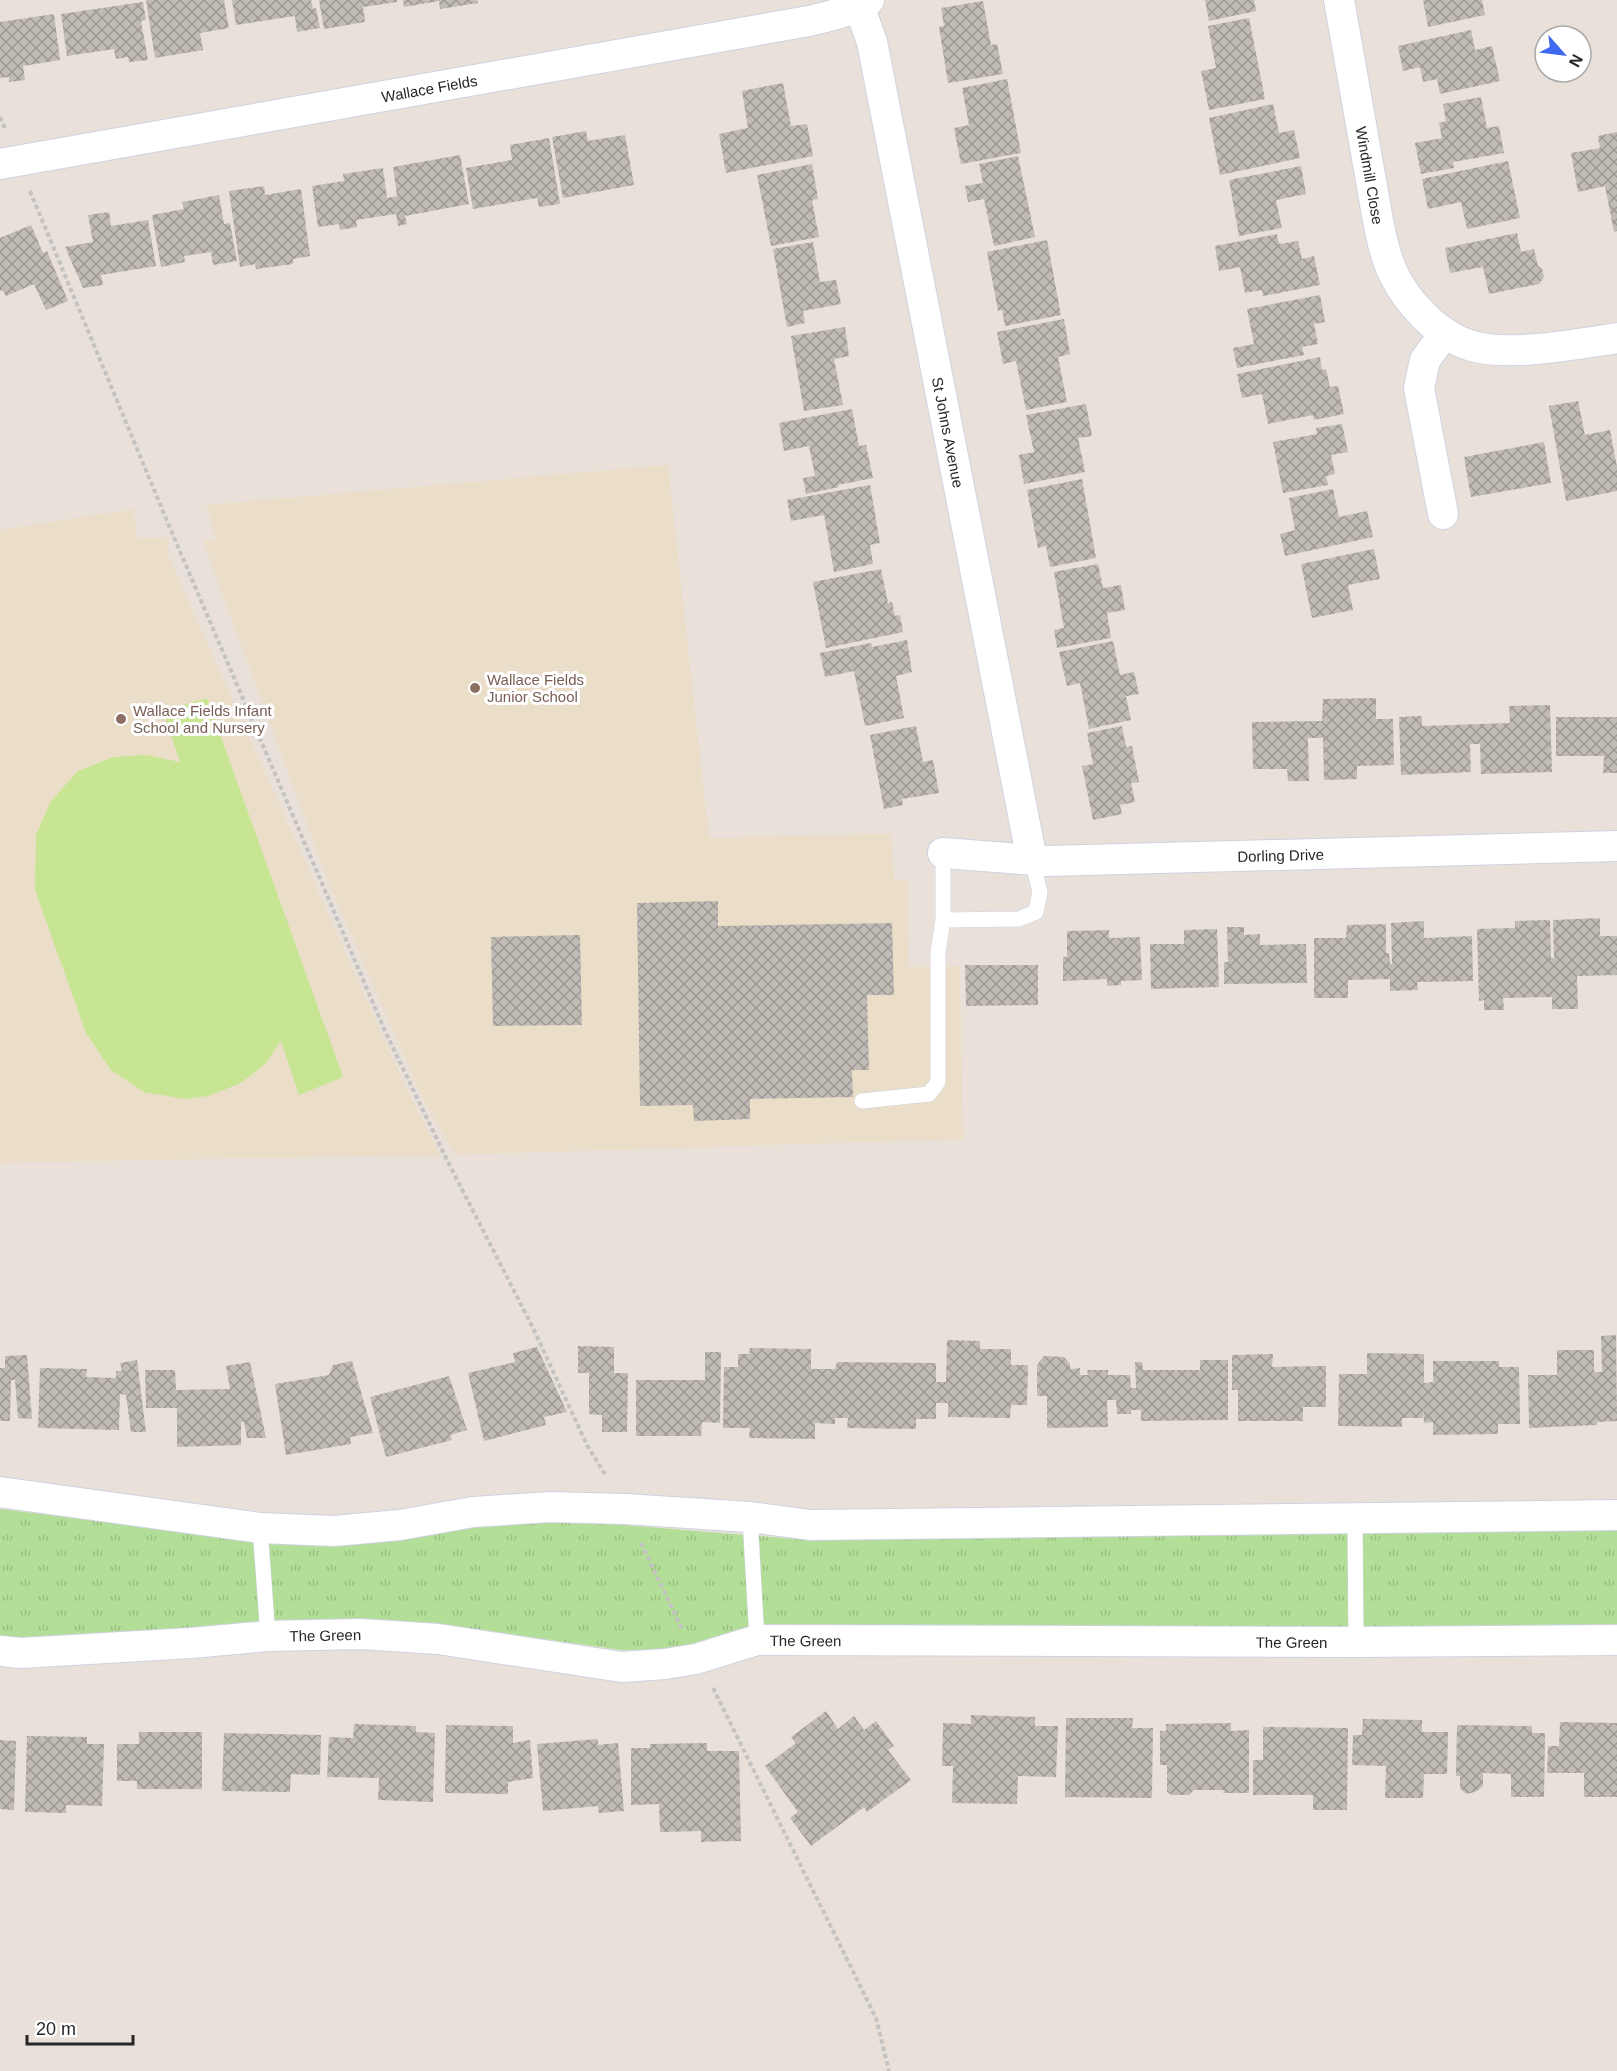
<svg xmlns="http://www.w3.org/2000/svg" width="1617" height="2071" font-family="Helvetica,sans-serif">
<style>
.education{fill:#ebdec9}
.grass{fill:url(#grass-tufts)}
.pitch{fill:#c7e593}
.building{fill:url(#building-cross-hatch)}
.lines{fill:none;stroke-linecap:round;stroke-linejoin:round}
.service-casing{stroke:#ced3e0;stroke-width:16}
.minor-casing{stroke:#ced3e0;stroke-width:32}
.path{stroke:#c3c3c3;stroke-width:4;stroke-dasharray:4.5 3;stroke-linecap:butt}
.service{stroke:#fff;stroke-width:15}
.minor{stroke:#fff;stroke-width:30}
.education-dot{fill:#8d6e63;stroke:#fff;stroke-width:2}
.labels{text-anchor:middle;dominant-baseline:central;stroke-width:6;stroke-linejoin:round;paint-order:stroke}
.street-label{font-size:15px;fill:#272727;stroke:#fff}
.education-label{font-size:15px;fill:#785e54;stroke:#fff;text-anchor:start}
</style>
<defs>
<pattern id="grass-tufts" width="24" height="20" patternUnits="userSpaceOnUse" patternTransform="scale(1.5)"><rect width="24" height="20" fill="#b3de97"/><path d="M3 7l-1-3M5 7V3M7 7l1-3M15 17l-1-3M17 17v-4M19 17l1-3" fill="none" stroke="#9abe82"/></pattern>
<pattern id="building-cross-hatch" width="8" height="8" patternUnits="userSpaceOnUse" patternTransform="scale(1.5)"><rect width="8" height="8" fill="#c1bbb6"/><path d="M0 0l8 8M0 8l8-8" fill="none" stroke="#9d9894"/></pattern>
</defs>
<rect width="100%" height="100%" fill="#e9e1d9"/>
<path class="education" d="M668 465 709 838 891 834 894 880 907 879 908 967 960 966 963 1139 455 1155 422 1097 327 879 203 541H217L206 505Z
M134 509 137 539 169 537 168 555 408 1092 441 1157 365 1156 0 1163V530Z"/>
<path class="grass" d="M0 1509 227 1537 466 1527 549 1519 808 1540 1617 1528V1627L621 1650 440 1624 365 1620 23 1639 0 1638Z"/>
<path class="pitch" d="M207 698 343 1077 299 1095 281 1041 265 1064 241 1083 208 1096 185 1099 144 1092 111 1070 86 1033 35 890 36 835 51 801 78 771 113 757 146 755 180 762 163 711Z"/>
<path class="building" d="M146 0H224L229 28 200 33 203 50 155 58Z
M232 0H311L313 9 316 8 320 28 297 32 295 16 236 25Z
M319 0H397V2L363 7 365 22 324 29Z
M403 0H477L478 3 440 9 439 1 404 7Z
M1205 0H1254L1256 11 1209 21Z
M1423 0H1482L1485 15 1428 27Z
M983 1 991 45 997 44 1003 74 948 83 939 27 944 26 941 8Z
M143 2 146 20 141 21 148 60 129 62 128 57 116 59 114 49 67 56 61 14Z
M54 14 60 60 23 66 25 80 9 82V77L0 78V22Z
M1249 18 1265 99 1209 110 1201 71 1216 68 1208 26Z
M1471 30 1475 50 1492 46 1500 81 1440 94 1437 79 1423 82 1420 67 1403 71 1398 46Z
M1007 79 1021 153 961 164 954 128 969 125 962 88Z
M783 83 791 126 807 124 813 156 726 173 719 134 748 128 742 91Z
M1481 97 1487 128 1499 126 1504 153 1453 162 1454 168 1421 174 1415 143 1442 138 1439 123 1446 121 1443 104Z
M1273 104 1279 133 1294 130 1300 158 1220 175 1209 118Z
M586 131 588 141 625 135 634 185 563 198 552 137Z
M1617 132V231L1614 232 1605 186 1578 192 1571 153 1600 148 1598 136Z
M549 138 560 204 539 207 537 198 473 209 466 168 512 160 510 145Z
M460 155 469 204 405 216 407 224 398 226 396 214 356 220 357 227 340 230 339 224 318 227 312 186 344 181 343 174 383 168 387 198 393 197 397 196 393 167Z
M1018 156 1035 237 994 246 984 199 968 202 965 186 983 183 979 164Z
M1508 161 1520 218 1467 229 1461 202 1428 209 1422 179Z
M812 164 818 199 812 200 819 237 771 246 757 175Z
M1301 166 1306 194 1276 200 1282 228 1239 236 1229 180Z
M264 186 265 195 301 189 310 256 293 259V264L256 269 255 264 240 267 229 191Z
M219 195 224 224 230 223 237 261 213 265 211 252 184 256 185 262 161 267 152 215 184 209 182 202Z
M109 212 111 226 148 220 156 266 101 275 103 285 83 288 65 247 93 242 88 215Z
M31 225 43 253 47 251 68 301 46 310 34 284 6 296 3 290 0 291V238Z
M1517 233 1521 252 1534 249 1538 266 1542 269 1544 277 1539 284 1489 294 1483 267 1450 273 1445 248Z
M1277 234 1279 244 1298 241 1302 259 1314 256 1320 285 1263 296 1262 290 1245 293 1240 267 1219 271 1215 246Z
M1047 240 1061 315 1005 326 1002 310 998 311 987 252Z
M813 242 820 282 836 280 841 304 803 311 805 323 787 327 773 249Z
M1320 295 1325 322 1314 324 1318 344 1302 347 1304 355 1237 368 1233 348 1254 344 1247 309Z
M1064 319 1070 354 1058 357 1067 402 1026 410 1016 361 1003 364 997 332Z
M845 327 849 356 834 359 843 405 804 411 791 336Z
M1320 357 1322 370 1326 369 1330 387 1338 386 1344 414 1314 420 1313 415 1268 424 1262 394 1242 398 1237 374Z
M1578 401 1585 435 1610 430 1617 467V491L1566 501 1549 406Z
M1086 404 1092 436 1078 438 1085 472 1024 484 1019 455 1034 452 1026 415Z
M852 409 859 446 866 445 873 478 838 485 839 487 806 494 803 478 815 476 809 446 784 451 779 423Z
M1342 424 1348 452 1331 455 1335 474 1326 476 1328 485 1283 493 1273 442 1317 434 1316 428Z
M1544 442 1551 483 1471 497 1464 457Z
M1082 479 1096 558 1050 567 1046 546 1038 548 1027 490Z
M870 485 880 543 870 545 873 564 834 572 824 515 791 521 787 500Z
M1333 489 1339 517 1367 511 1373 537 1285 556 1280 534 1295 530 1289 498Z
M1374 549 1380 579 1348 585 1353 610 1312 618 1301 564Z
M1098 564 1103 588 1121 585 1125 610 1107 613 1111 638 1057 648 1054 630 1064 628 1054 572Z
M881 569 888 603 892 602 895 616 900 615 903 632 826 648 813 582Z
M907 640 912 672 896 676 904 718 865 726 854 671 825 677 820 653 871 643 872 647Z
M1113 641 1120 675 1134 672 1139 694 1126 696 1131 720 1089 729 1080 683 1067 686 1059 652Z
M1376 698V719H1393L1394 765 1357 766V779L1324 780 1323 738H1308L1309 781H1288L1287 769H1253L1252 722 1322 721 1323 699Z
M1550 705 1552 772 1481 774 1480 744H1470L1471 772 1401 775 1399 717 1422 716V726L1510 723 1509 706Z
M1556 717H1617V773H1603L1604 756H1556Z
M916 726 923 762 933 760 939 793 902 799 903 805 884 809 870 735Z
M1122 726 1126 747 1132 746 1139 782 1131 783 1135 802 1120 805 1122 814 1093 820 1082 766 1093 764 1087 733Z
M718 901V926L892 923 894 995H867L869 1070H852L853 1097 750 1099V1119L694 1121 693 1105 640 1106 637 903Z
M1600 918V936H1617V975L1577 976 1578 1009H1552V997L1503 998 1504 1010H1484V1000L1479 1001 1477 929 1515 928V921L1550 920 1551 958H1554L1553 920Z
M1424 921V938L1472 936 1473 981 1417 982 1418 990 1390 991V979L1348 980V998H1314V938H1346L1347 925 1386 924V953H1389L1390 964H1392L1391 923Z
M1227 927H1244V935L1260 934V945L1306 944 1307 983 1224 984V962H1228Z
M1217 929 1219 987 1151 989 1150 944H1184V930Z
M1109 930V938L1140 937 1142 980 1121 981V985L1107 986V979L1063 981V957H1067V931Z
M580 935 582 1025 493 1026 491 937Z
M965 965H1038V1005L966 1006Z
M1616 1335 1617 1421 1597 1422V1425L1529 1428 1528 1375H1557V1350H1594V1372H1602L1601 1336Z
M947 1340 980 1341V1349H1011V1365H1028L1027 1405H1011L1010 1418 948 1417V1403H936V1419H916V1429L847 1428 848 1418H835V1424L815 1423V1439L749 1438 750 1428H723L724 1367H738V1354H749L750 1348 811 1349V1369H835L837 1362 936 1363V1382H946Z
M578 1346 614 1347V1373H628L627 1432H602V1415L589 1414V1373H578Z
M537 1347 567 1412 544 1417 546 1425 484 1441 468 1373 515 1362 513 1353Z
M705 1352H721L720 1423 702 1422 701 1436H636V1380H705Z
M1367 1353 1424 1354V1383L1433 1382V1361H1499V1367H1519L1520 1424H1498V1434L1433 1435V1422L1424 1423 1423 1406V1418H1402V1427L1338 1426 1339 1374H1367Z
M1273 1354 1272 1367 1326 1366V1407H1303V1421H1238V1390H1232V1355Z
M27 1355 32 1419 18 1418 15 1380H11L10 1421H0V1368H5V1356Z
M1044 1356 1064 1357 1070 1364V1369L1080 1368V1375H1088L1087 1370H1108V1375H1130L1131 1388H1136L1135 1362H1142L1143 1370H1200V1360H1228V1420L1141 1421V1410H1131V1414H1117L1116 1400H1107L1108 1427 1047 1428V1396H1037V1365Z
M137 1360 146 1432H131L126 1395 120 1394 119 1430 38 1428 40 1368 87 1369 86 1377 116 1378V1371H122L120 1363Z
M352 1361 373 1433 350 1437 351 1444 286 1455 275 1384 329 1375 333 1365Z
M250 1362 266 1438H247L244 1422H241V1445L177 1447V1408H146L145 1370H175L176 1390 230 1389 226 1366Z
M449 1376 467 1430 450 1435 452 1440 386 1457 370 1397Z
M826 1711 838 1729 854 1716 864 1730 876 1721 894 1746 888 1750 911 1780 867 1812 864 1807 811 1846 790 1818 798 1812 765 1766 796 1743 791 1737Z
M971 1715 1035 1717V1726H1058L1056 1777 1018 1776 1017 1804 952 1803 953 1766H942L943 1723 971 1724Z
M1066 1718H1133L1132 1728H1153L1152 1798 1065 1797Z
M1363 1719 1422 1720V1732H1448L1447 1774H1424L1423 1798H1385L1386 1766 1352 1765 1353 1735H1362Z
M1560 1722 1617 1723V1797H1584V1773H1547L1548 1746H1559Z
M1231 1723V1731L1249 1730V1793H1223L1224 1790H1194L1189 1795H1172L1167 1792V1765H1160V1731H1166V1724Z
M354 1724 416 1726V1732L435 1733 433 1802 378 1800 379 1778 327 1777 329 1737 353 1738Z
M446 1725 513 1726V1743L530 1740 533 1778 508 1782V1794L445 1793Z
M1457 1725 1532 1726V1733H1545L1544 1797H1511V1774L1483 1773V1786L1475 1792 1466 1794 1460 1788V1776H1456Z
M1263 1727 1348 1728 1347 1810H1313V1795H1253V1760H1263Z
M139 1732H202V1789H137V1781H117V1744H139Z
M224 1733 321 1735 320 1775 291 1774 290 1792 222 1791Z
M27 1736 87 1737V1744H104L102 1806 66 1805V1813L25 1812Z
M598 1739V1745L618 1743 624 1811 599 1813 598 1806 543 1811 537 1744Z
M0 1740 16 1741 14 1810 0 1809Z
M707 1743V1751H739L741 1841 701 1842V1831L660 1832 659 1804 631 1805V1748H650V1744Z"/>
<g class="lines">
<defs>
<path id="service" d="M943 853V920L1019 919 1036 912 1040 892 1032 860
M862 1101 929 1094 938 1082V952L943 920
M750 1517 757 1640
M1355 1519 1356 1642
M260 1528 268 1636"/>
<g id="minor">
<path id="s1" d="M1339 0C1349 59 1360 117 1370 175 1376 206 1380 245 1393 273 1408 304 1438 336 1472 346 1510 357 1577 344 1617 338"/>
<path id="s2" d="M859 6 872 42 1032 860"/>
<path id="s3" d="M0 164 809 21C830 16 850 12 869 0"/>
<path d="M1443 514 1419 388 1425 360 1444 334"/>
<path id="s4" d="M943 853 1047 861 1617 846"/>
<path d="M0 1492 260 1528 334 1531 400 1525 473 1512 550 1507 625 1509 750 1517 810 1525 1617 1515"/>
<path id="s5" d="M0 1651 21 1653 191 1643 268 1636 361 1634 438 1639 622 1667 665 1664 696 1659 757 1640 1356 1642 1617 1640"/>
</g>
</defs>
<use href="#service" class="service-casing"/>
<use href="#minor" class="minor-casing"/>
<path class="path" d="M0 117 5 129
M30 191 167 521 385 1031 445 1156 533 1328 587 1445 606 1476
M641 1543 682 1629
M713 1688 876 2018 889 2071"/>
<use href="#service" class="service"/>
<use href="#minor" class="minor"/>
</g>
<g class="education-dot">
<circle cx="475" cy="688" r="6"/>
<circle cx="121" cy="719" r="6"/>
</g>
<g class="labels">
<g class="street-label">
<text stroke="none"><textPath href="#s3" startOffset="436">Wallace Fields</textPath></text>
<text stroke="none"><textPath href="#s1" startOffset="178">Windmill Close</textPath></text>
<text stroke="none"><textPath href="#s2" startOffset="436">St Johns Avenue</textPath></text>
<text stroke="none"><textPath href="#s4" startOffset="338">Dorling Drive</textPath></text>
<text stroke="none"><textPath href="#s5" startOffset="326">The Green</textPath></text>
<text stroke="none"><textPath href="#s5" startOffset="812">The Green</textPath></text>
<text stroke="none"><textPath href="#s5" startOffset="1298">The Green</textPath></text>
</g>
<g class="education-label">
<text x="487" y="679">Wallace Fields<tspan x="487" dy="17">Junior School</tspan></text>
<text x="133" y="710">Wallace Fields Infant<tspan x="133" dy="17">School and Nursery</tspan></text>
</g>
</g>
<g transform="translate(1563 54) rotate(118)"><circle r="28" fill="#ffffff" stroke="#a9a9a9" stroke-width="1.5"/>
<path d="M0-4.5L10 22L0 15L-10 22Z" fill="#3f69f1"/>
<text y="-9" font-size="16" font-weight="bold" text-anchor="middle" fill="#272727">N</text>
</g>
<path d="M27 2035v9h106v-9" fill="none" stroke="#272727" stroke-width="3"/>
<text x="36" y="2035" font-size="18" fill="#272727" stroke="#ffffff" stroke-width="4.5" paint-order="stroke">20 m</text>
</svg>
